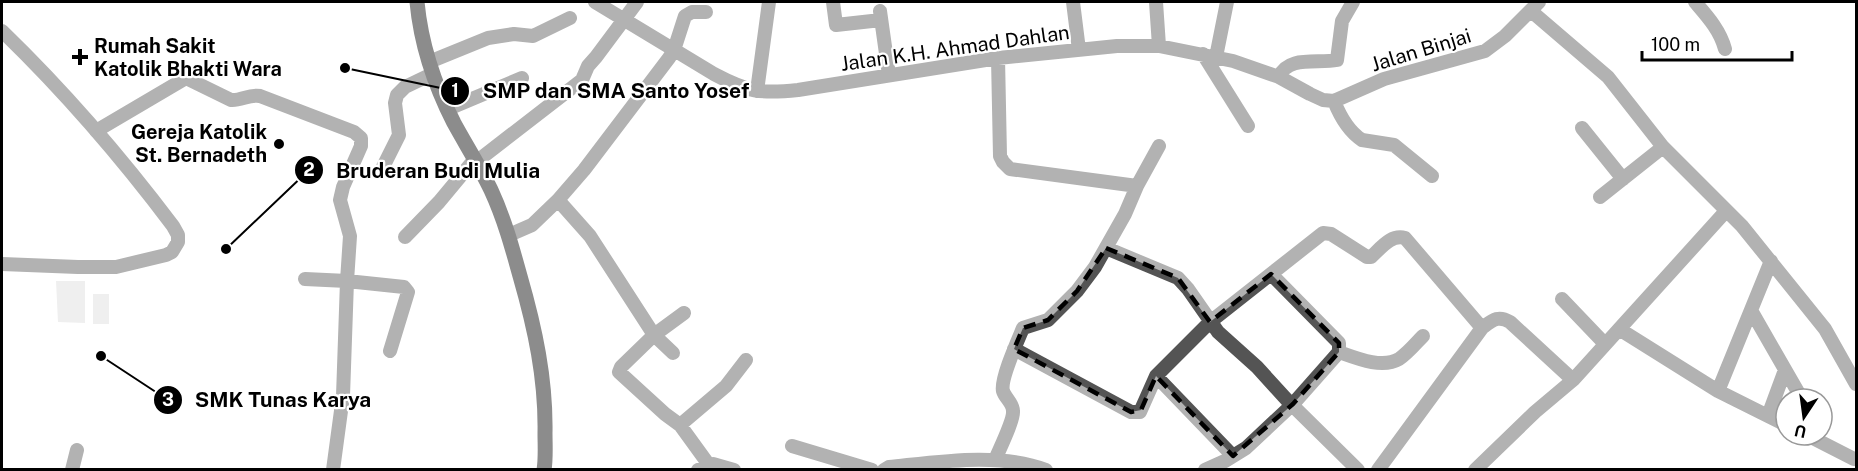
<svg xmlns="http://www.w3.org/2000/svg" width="1858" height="471" font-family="'Public Sans',sans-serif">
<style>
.green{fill:#dbdbdb}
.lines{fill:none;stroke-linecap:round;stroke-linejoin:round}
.minor{stroke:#545454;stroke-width:14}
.major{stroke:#000;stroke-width:15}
.marked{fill:none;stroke:#000;stroke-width:4.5;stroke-dasharray:12 8;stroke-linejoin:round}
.poi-dot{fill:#000;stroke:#fff;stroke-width:2}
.labels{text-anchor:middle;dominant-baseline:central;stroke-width:4.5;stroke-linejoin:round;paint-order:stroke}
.poi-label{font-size:20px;font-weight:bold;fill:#000;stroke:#fff;text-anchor:start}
.street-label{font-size:20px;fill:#000;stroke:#fff}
.leader{fill:none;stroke:#000;stroke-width:2}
.callout-dot{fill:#000;stroke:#fff;stroke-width:2}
.mark-label{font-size:18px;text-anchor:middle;font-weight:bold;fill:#fff}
.callout-label{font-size:21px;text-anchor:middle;font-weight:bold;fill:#000;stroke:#fff;stroke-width:4.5;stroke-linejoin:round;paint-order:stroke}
</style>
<rect width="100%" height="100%" fill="#fff"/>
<path class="green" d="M56 281H85V323L58 322Z
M93 294H109V324H93Z"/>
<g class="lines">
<path class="minor" d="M595 2 714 74C748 92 760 94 798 90L998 58 1117 46H1159L1233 61 1279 77 1310 94 1323 100 1334 101
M833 2 836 25 881 20
M1073 2 1079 50
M1156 2 1159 46
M1695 2C1707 16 1720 30 1725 49
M880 11 889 75
M1531 11 1608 77 1663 147 1742 226 1825 329 1856 384
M2 31C64 91 121 157 173 226L178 235V242L172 252 166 255 116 267H78L2 264
M1203 54 1248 126
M1216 57 1227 2
M429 62 488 38 514 34 533 36 570 18
M1279 77C1288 55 1318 64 1337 60L1342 21 1353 2
M757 91 769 2
M1334 101 1384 79 1485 51 1505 36 1539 2
M1334 101C1340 116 1348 131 1362 140L1394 145 1432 176
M448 109 522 78
M1582 128 1623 179
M96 131 186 78 231 100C241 101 249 94 260 96L354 132 361 138V146L343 187 340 200 350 236 347 281 305 279
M476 162 582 80 588 66 596 57 637 2
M383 167 399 135 395 103 397 95 405 87 432 74
M1137 186 1159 146
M1600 197 1663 147
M558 200 590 236 654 335 673 353
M509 235 532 225 558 200 584 170 669 58 674 50 685 16 692 12H706
M405 237 439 202 474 160
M1106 248 1178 278 1188 289 1218 332 1257 367 1287 400 1358 470
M1562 299 1605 344
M1752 312 1802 399
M684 313 654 335 621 367 619 372 665 414 680 425 709 465
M1619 329 1718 391 1786 425
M1014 349 1131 412H1140L1156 376 1210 322 1323 233 1331 234 1367 257H1371C1381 248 1391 234 1405 238L1482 328
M1339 352C1356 358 1382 369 1399 359 1408 353 1416 343 1423 336
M1156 376 1233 456
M1718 391 1771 261
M1768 416 1785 370
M680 425 726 386 746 360
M1807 435 1854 459
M792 446 872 470
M995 460C999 450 1014 420 1013 411 1013 403 1005 398 1003 391 1000 380 1018 340 1023 328L1048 320 1077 291 1095 267 1125 214 1137 186 1010 169 1003 162 1000 156 998 58
M72 470 77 450
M333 470 343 396 347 281 404 287 408 292 390 351
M698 470 713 464 734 470
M884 470 889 467C938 462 999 452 1046 470
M1205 470 1225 461 1246 448 1293 404 1339 352V343L1271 274
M1378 470 1482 328C1493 320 1498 315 1510 322L1573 380
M1475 470 1535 412 1573 380 1726 211"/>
<path class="major" d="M417 2C421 44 434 84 454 123 466 145 480 167 491 190 504 218 512 247 520 276 535 328 546 379 545 433 545 445 546 458 544 470"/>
</g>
<path d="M0 0H1858V471H0ZM1106 248 1178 278 1210 322 1271 274 1339 343V352L1293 404 1233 456 1156 376 1141 410 1131 412 1014 349 1023 328 1048 320 1077 291Z" fill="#fff" fill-opacity=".55" fill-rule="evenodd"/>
<path class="marked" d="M1106 248 1178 278 1210 322 1271 274 1339 343V352L1293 404 1233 456 1156 376 1141 410 1131 412 1014 349 1023 328 1048 320 1077 291Z"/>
<g class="poi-dot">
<path d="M77 48h6v6h6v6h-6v6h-6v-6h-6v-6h6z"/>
<circle cx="279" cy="144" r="6"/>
</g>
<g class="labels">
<g class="poi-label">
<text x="94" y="46">Rumah Sakit<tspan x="94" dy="23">Katolik Bhakti Wara</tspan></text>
<text x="267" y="132" text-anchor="end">Gereja Katolik<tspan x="267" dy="23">St. Bernadeth</tspan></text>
</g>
<g class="street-label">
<text transform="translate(955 48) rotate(-8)">Jalan K.H. Ahmad Dahlan</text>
<text transform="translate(1421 50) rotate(-17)">Jalan Binjai</text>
</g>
</g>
<path class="leader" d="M345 68L455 91M226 249L309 170M101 356L168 400"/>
<g class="callout-dot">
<circle cx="345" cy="68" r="6"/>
<circle cx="226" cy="249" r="6"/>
<circle cx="101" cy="356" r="6"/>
<circle cx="455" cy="91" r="15"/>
<circle cx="309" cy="170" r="15"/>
<circle cx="168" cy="400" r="15"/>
</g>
<g class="mark-label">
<text x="455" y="97">1</text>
<text x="309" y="176">2</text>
<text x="168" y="406">3</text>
</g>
<g class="callout-label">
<text x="616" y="98">SMP dan SMA Santo Yosef</text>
<text x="438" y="178">Bruderan Budi Mulia</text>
<text x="283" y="407">SMK Tunas Karya</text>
</g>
<rect width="1858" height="471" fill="none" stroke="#000000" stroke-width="6"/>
<g transform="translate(1804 417) rotate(193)"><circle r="28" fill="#ffffff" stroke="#999999" stroke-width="1.5"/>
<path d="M0-4.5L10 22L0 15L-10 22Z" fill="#000000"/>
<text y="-9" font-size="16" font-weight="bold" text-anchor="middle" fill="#000000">U</text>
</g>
<path d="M1642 51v9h150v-9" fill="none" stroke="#000000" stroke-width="3"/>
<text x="1651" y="51" font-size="18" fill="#000000" stroke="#ffffff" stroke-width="4.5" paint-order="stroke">100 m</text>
</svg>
